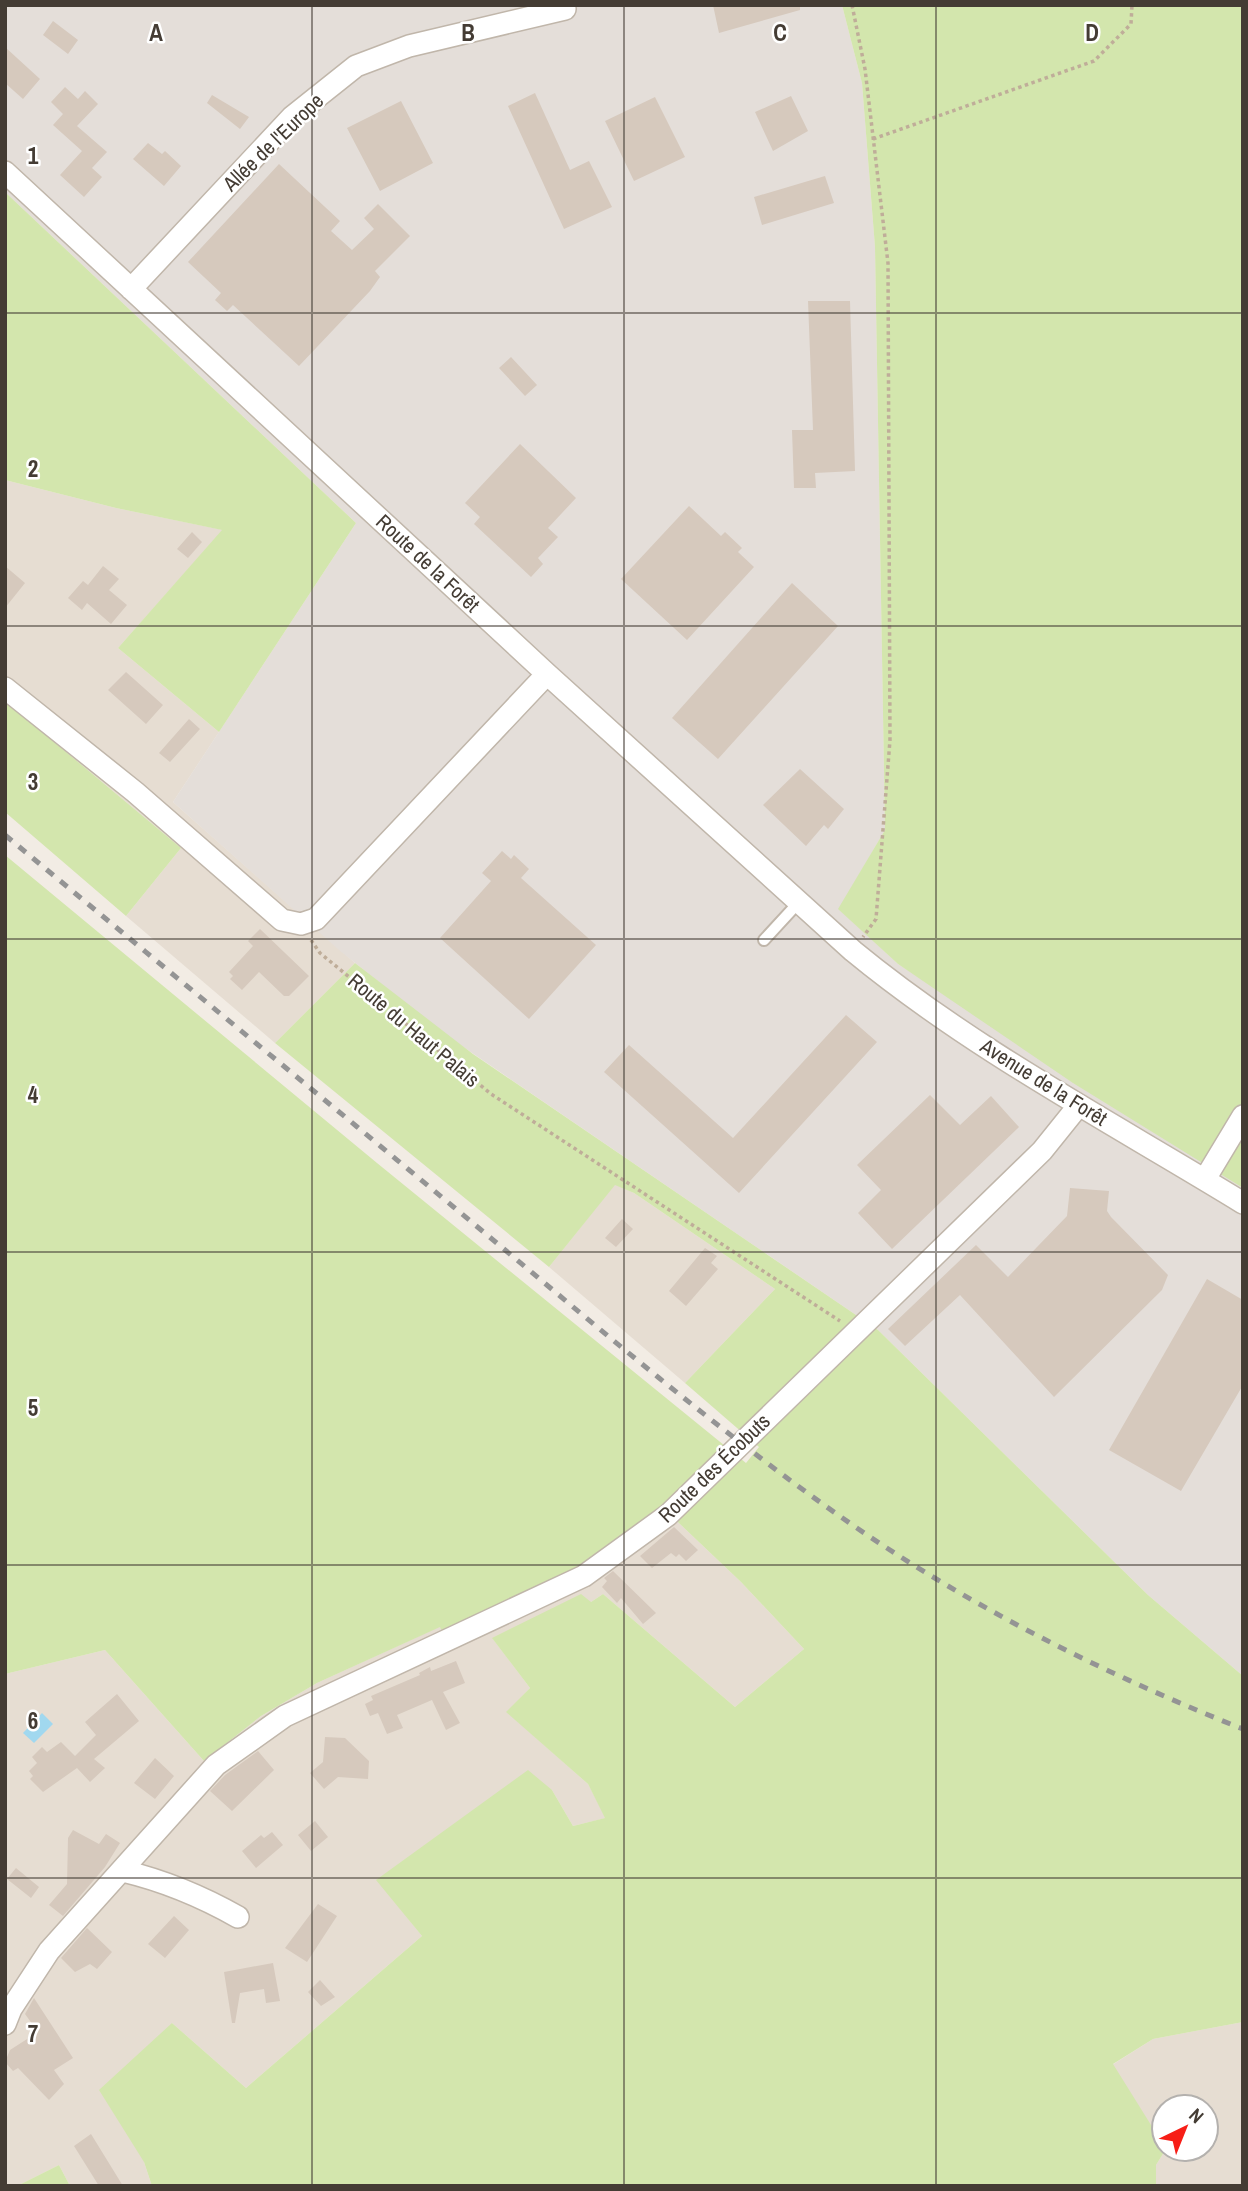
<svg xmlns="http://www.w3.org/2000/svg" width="1248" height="2191" font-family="'Archivo Narrow',sans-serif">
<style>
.residential{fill:#e6ddd2}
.industrial{fill:#e4ded9}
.green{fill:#d3e6ad}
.water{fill:#a1d8ef}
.building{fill:#d6c9bd}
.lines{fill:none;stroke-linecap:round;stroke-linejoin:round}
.service-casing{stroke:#c0b6aa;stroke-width:14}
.minor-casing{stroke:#c0b6aa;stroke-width:24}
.path{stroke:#bfad99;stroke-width:3.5;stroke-dasharray:3.5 3.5;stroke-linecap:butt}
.service{stroke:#fff;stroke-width:10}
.minor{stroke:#fff;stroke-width:21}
.rail{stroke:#949494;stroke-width:5;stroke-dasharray:9 9;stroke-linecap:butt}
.grid{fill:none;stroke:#443c34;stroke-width:2;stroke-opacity:0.55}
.labels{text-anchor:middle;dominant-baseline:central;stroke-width:5;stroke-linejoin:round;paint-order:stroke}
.street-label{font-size:21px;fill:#443c34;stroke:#fff}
.grid-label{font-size:23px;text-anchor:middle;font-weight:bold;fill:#443c34;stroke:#fff;stroke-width:5;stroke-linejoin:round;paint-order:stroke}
</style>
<rect width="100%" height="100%" fill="#f2ece4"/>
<path class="residential" d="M5 480 116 508 223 530 118 648 219 732 173 802 355 963 275 1043 126 916 181 848 5 701Z
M615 1184 634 1193 775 1289 685 1383 549 1267Z
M662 1507 741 1582 804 1649 735 1707 603 1594 591 1602 493 1639 530 1688 507 1712 588 1784 606 1818 573 1826 552 1790 377 1879 422 1936 246 2088 172 2023 144 2162 152 2186H70L59 2165 17 2186H5V1674L105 1650 204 1761 261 1716 317 1683 441 1626 442 1631Z
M1243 2022V2186H1156V2165L1166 2149H1206V2107H1164V2146L1112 2065 1153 2039Z"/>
<path class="industrial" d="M5 5H842L862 83 875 247 885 830 839 909 898 964 1243 1188V1676L1148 1595 878 1330 440 1031 339 950 173 802 356 523 5 192Z"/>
<path class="green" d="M842 5H1243V1188L1073 1083 898 964 838 909 885 830 875 247 862 83Z
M5 192 356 523 219 732 118 648 222 530 116 508 5 480Z
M5 701 181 848 126 916 5 812Z
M5 855 377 1163 746 1463 759 1447 685 1383 775 1289 634 1193 615 1185 549 1267 275 1043 355 963 473 1054 878 1330 1148 1595 1243 1676V2022L1153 2039 1113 2064 1166 2149 1156 2165V2186H152L144 2162 99 2090 172 2023 246 2088 422 1936 376 1880 528 1770 552 1790 573 1826 605 1818 588 1784 506 1712 530 1688 492 1638 581 1594 591 1602 603 1594 735 1707 804 1649 741 1582 662 1507 608 1550 540 1589 442 1631 440 1627 317 1683 261 1716 204 1761 105 1650 5 1674Z
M59 2165 70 2186H17Z"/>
<path class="water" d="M42 1713 53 1724 34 1743 23 1733Z"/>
<path class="building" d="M713 5H800V10L719 33Z
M53 21 78 40 68 54 43 35Z
M5 47 40 79 23 99 5 83Z
M65 87 78 99 85 91 98 104 77 126 107 152 92 168 102 177 84 197 60 175 82 151 53 125 63 114 51 102Z
M535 93 570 170 589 161 612 207 564 229 508 106Z
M212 95 249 117 240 129 207 103Z
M791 96 808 131 773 151 755 112Z
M655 97 685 157 634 181 605 121Z
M401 101 433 163 380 191 347 128Z
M148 143 162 154 165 151 181 166 164 186 133 159Z
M279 164 340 221 331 231 352 250 374 229 364 218 378 204 410 236 375 271 380 277 370 291 299 366 233 305 227 311 215 300 221 293 188 262Z
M825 176 834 203 762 225 754 197Z
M808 301H850L855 471 815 473 816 488H794L792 430H813Z
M511 357 537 385 525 396 499 368Z
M520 444 576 498 548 528 558 537 538 558 543 564 531 577 474 524 480 517 465 503Z
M689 506 721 536 725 532 742 548 738 552 754 567 687 640 621 579Z
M192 532 202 542 188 558 177 549Z
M5 566 25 583 5 608Z
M103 566 119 579 109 590 127 605 111 624 87 603 82 610 68 598 83 581 88 585Z
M792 583 838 626 718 759 672 718Z
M126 672 163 705 146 724 108 690Z
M189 719 200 729 170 762 159 753Z
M800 769 844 809 828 829 824 825 806 846 763 805Z
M502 851 511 859 514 855 529 869 521 878 596 945 529 1019 440 938 491 881 482 873Z
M260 929 309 976 289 996H284L259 972 242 990 230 979 233 976 229 972 253 946 248 941Z
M846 1015 877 1042 739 1193 604 1072 629 1045 733 1138Z
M930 1095 960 1125 991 1096 1019 1127 892 1249 858 1213 881 1190 857 1165Z
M1070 1188 1109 1191 1107 1211 1111 1217 1168 1275 1162 1290 1054 1397 960 1295 905 1346 888 1329 976 1245 1008 1277 1067 1216Z
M622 1219 633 1229 616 1247 605 1238Z
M705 1248 717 1256 711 1263 718 1269 686 1306 669 1291Z
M1207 1279 1243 1300V1385L1181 1491 1109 1450Z
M674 1527 698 1550 686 1561 679 1554 676 1557 671 1553 652 1568 640 1556Z
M613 1571 656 1613 643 1624 621 1598 617 1603 602 1587 607 1581 604 1578Z
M456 1661 465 1683 443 1692 460 1723 446 1730 432 1700 397 1715 403 1728 387 1734 378 1713 370 1716 365 1704 373 1700 371 1696 420 1675 419 1673 430 1667 431 1671Z
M117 1694 139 1721 94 1759 105 1768 90 1782 77 1768 43 1792 30 1779 33 1776 29 1771 37 1763 32 1757 42 1747 47 1752 61 1742 75 1756 96 1735 85 1722Z
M325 1737 345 1738 369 1761 368 1779 338 1777 324 1789 310 1773 323 1762Z
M258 1751 274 1770 232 1811 210 1791 225 1775Z
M155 1758 174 1776 155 1799 134 1783Z
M315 1821 328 1837 311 1851 298 1835Z
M73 1830 99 1844 106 1834 120 1843 105 1867 63 1916 49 1905 67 1884 68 1838Z
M272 1832 283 1845 256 1868 242 1851 261 1835 264 1838Z
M16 1868 39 1887 31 1898 7 1879Z
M318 1904 337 1916 307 1962 285 1948Z
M174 1916 189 1930 165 1958 148 1944Z
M87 1928 112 1952 97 1969 90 1964 75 1972 61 1958Z
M273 1963 280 2001 266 2003 264 1989 240 1993 235 2023H232L224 1972Z
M320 1980 335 1997 321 2006 308 1992Z
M34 1998 73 2058 54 2070 64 2084 49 2100 18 2068 13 2071 5 2062 10 2050 38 2032 25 2014Z
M91 2134 123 2186H99L74 2146Z"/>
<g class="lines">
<defs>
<path id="service" d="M764 940 799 902"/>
<path id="minor" d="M5 172 547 674 853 951C972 1049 1111 1122 1243 1203
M131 289 292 117 356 66 409 46 565 9
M5 688 135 792 282 920 301 924 316 919 547 674
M1205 1179 1243 1116
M123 1871C165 1881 201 1896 238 1917
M5 2024 11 2009 49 1951 216 1765 285 1716 584 1576 668 1515 1042 1151 1079 1105"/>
</defs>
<use href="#service" class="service-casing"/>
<use href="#minor" class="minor-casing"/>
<path class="path" d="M852 5 865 69 888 263 890 740 876 919 863 937
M873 139 1094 61 1131 24 1132 5
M311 940 320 953 491 1094 840 1321"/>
<use href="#service" class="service"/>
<use href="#minor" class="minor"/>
<path class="rail" d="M5 835C161 965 318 1094 474 1224 594 1324 713 1427 841 1517 965 1604 1102 1673 1243 1729"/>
</g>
<path class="grid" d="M312 5V2186M624 5V2186M936 5V2186M5 313H1243M5 626H1243M5 939H1243M5 1252H1243M5 1565H1243M5 1878H1243"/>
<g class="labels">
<g class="street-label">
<text transform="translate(273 142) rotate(-44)">Allée de l'Europe</text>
<text transform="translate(428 563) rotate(43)">Route de la Forêt</text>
<text transform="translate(414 1030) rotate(40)">Route du Haut Palais</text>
<text transform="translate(1044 1082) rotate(32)">Avenue de la Forêt</text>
<text transform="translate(714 1468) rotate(-44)">Route des Écobuts</text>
</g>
</g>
<g class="grid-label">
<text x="156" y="41">A</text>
<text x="468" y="41">B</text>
<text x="780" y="41">C</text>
<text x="1092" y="41">D</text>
<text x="33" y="164">1</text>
<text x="33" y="477">2</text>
<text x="33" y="790">3</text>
<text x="33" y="1103">4</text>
<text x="33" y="1416">5</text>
<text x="33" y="1729">6</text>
<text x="33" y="2042">7</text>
</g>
<rect width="1248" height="2191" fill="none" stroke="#443c34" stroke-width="14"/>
<g transform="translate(1185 2128) rotate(43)"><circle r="33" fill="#ffffff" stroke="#b4b1ae" stroke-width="2"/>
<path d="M0-5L12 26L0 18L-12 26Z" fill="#f71e17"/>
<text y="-10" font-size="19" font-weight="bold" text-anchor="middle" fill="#443c34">N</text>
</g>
</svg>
